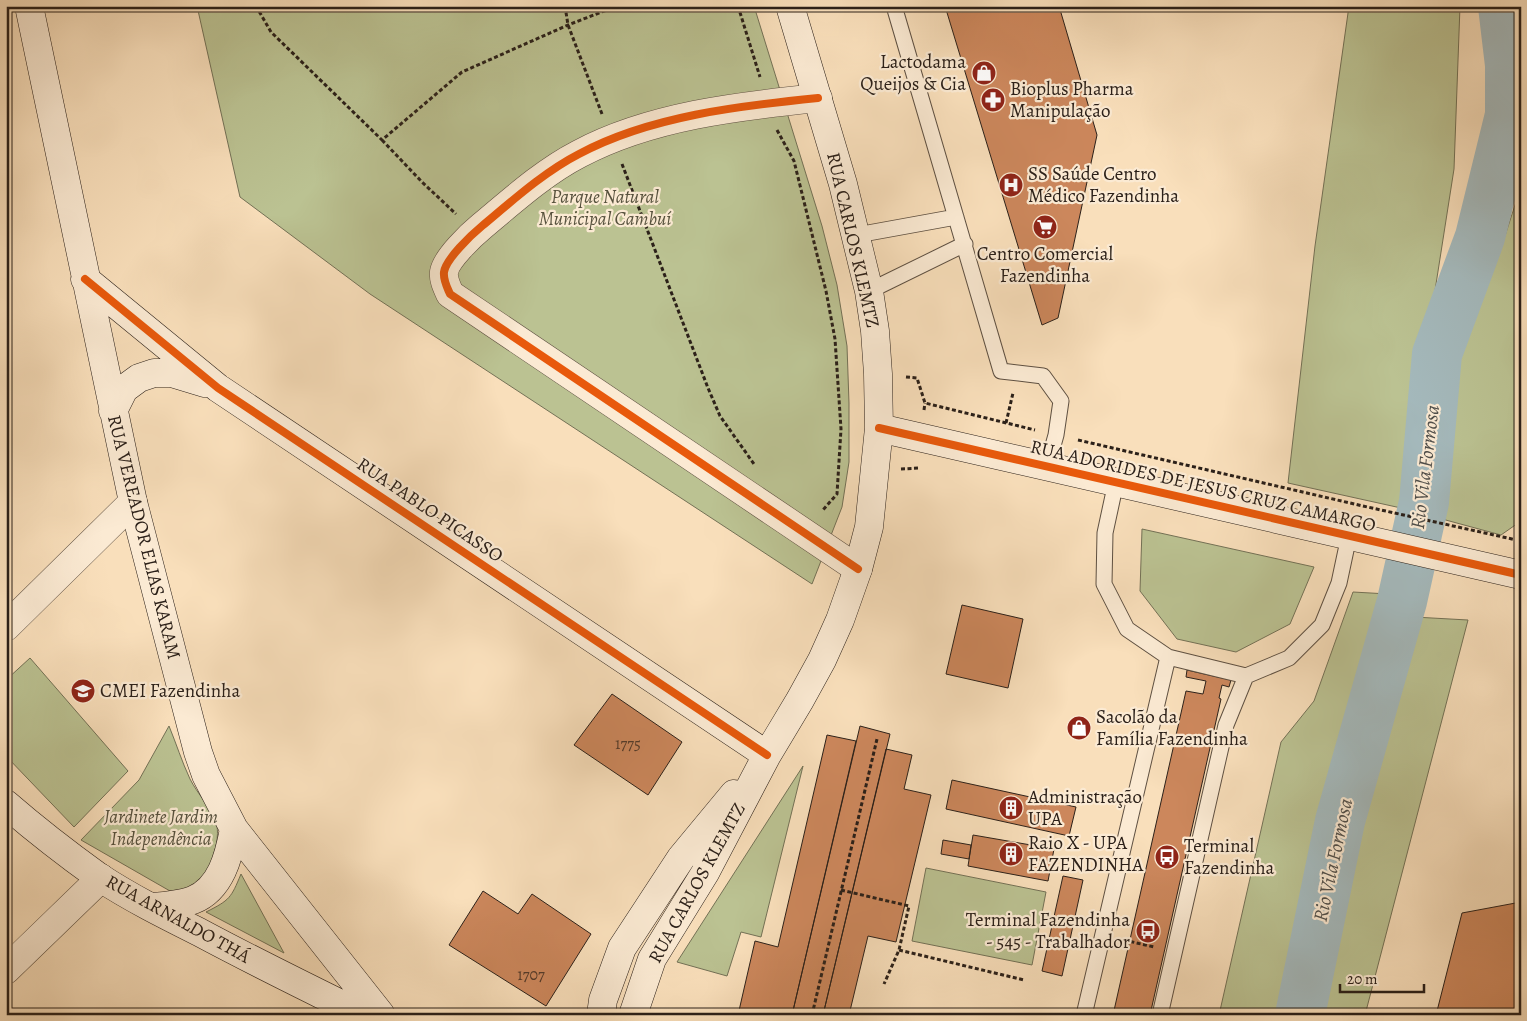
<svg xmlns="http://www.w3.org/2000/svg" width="1527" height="1021" font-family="Alegreya,serif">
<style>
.green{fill:#bbc292;stroke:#737156}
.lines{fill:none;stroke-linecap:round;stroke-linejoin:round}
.river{stroke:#a4b9bc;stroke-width:50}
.building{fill:#cc875c;stroke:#2b2019}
.lane-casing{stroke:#5e5042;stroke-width:17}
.street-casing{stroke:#5e5042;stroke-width:29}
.secondary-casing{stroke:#2b2019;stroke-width:29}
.path{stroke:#2b2019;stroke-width:3;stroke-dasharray:4 2.5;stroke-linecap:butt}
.lane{stroke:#fbead3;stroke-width:15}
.street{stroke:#fbead3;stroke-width:28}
.secondary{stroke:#fbead3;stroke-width:28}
.cycleway-casing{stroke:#fbead3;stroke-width:11}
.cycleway{stroke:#e8590c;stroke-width:8}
.labels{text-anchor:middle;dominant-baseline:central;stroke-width:4.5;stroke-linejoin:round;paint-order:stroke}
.number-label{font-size:16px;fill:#533a2a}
.poi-label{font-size:19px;fill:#2b2019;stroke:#fbead3;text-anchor:start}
.park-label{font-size:19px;font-style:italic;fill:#56513d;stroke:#fbead3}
.street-label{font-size:19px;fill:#2b2019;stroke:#fbead3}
.water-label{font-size:20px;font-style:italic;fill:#4f4e4a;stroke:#fbead3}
</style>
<rect width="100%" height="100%" fill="#f9dfbb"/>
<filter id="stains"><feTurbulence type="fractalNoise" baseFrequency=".004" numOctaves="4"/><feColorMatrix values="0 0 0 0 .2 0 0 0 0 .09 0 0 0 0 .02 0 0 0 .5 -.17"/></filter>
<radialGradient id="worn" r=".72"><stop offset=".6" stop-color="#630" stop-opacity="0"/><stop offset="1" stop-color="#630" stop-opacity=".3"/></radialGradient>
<path class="green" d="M197 6H754L822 226 837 285 847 346 849 403V462L842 507 812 584 370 294 240 197Z
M1349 6H1460L1454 169 1401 508 1288 483 1315 246Z
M1521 178V521L1501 535 1442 519 1453 363 1498 257 1517 199Z
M1142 529 1314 567 1290 624 1236 652 1177 639 1140 591Z
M1353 592 1388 594 1279 1015H1219L1281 742 1314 701Z
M1414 617 1468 620 1365 1015H1316L1352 824Z
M30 658 128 771 74 827 6 756V680Z
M169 726C176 743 182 762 190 779 197 793 211 808 216 822 222 839 209 879 192 887 185 890 177 890 170 891L81 840 139 780Z
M803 766 761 937 741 932 727 976 677 962Z
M926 868 1046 892 1032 965 912 941Z
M241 874 284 953 206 912C230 900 231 898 241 874Z"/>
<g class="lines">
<path class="river" d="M1300 1015 1340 821 1402 601 1424 502 1437 354 1480 237 1510 115V65L1503 6"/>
</g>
<path class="building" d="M945 6H1059L1097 135 1058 318 1042 325Z
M962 605 1023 619 1008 688 946 674Z
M1187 670 1231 680 1229 687 1222 685 1219 698 1221 699 1150 1015H1113L1186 691 1203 694 1206 681 1186 677Z
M612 694 682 742 648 795 574 745Z
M860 726 890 734 823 1015H792Z
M827 735 856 741 792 1015H738L755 941 778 947Z
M886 749 912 755 904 789 931 795 896 942 868 936 849 1015H823Z
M952 780 1076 807 1069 836 946 809Z
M973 835 1054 849 1048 881 968 866Z
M943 840 971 845 969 859 941 854Z
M1063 876 1083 880 1062 976 1042 971Z
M483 891 518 914 532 894 591 934 546 1006 449 945Z
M1521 902V1015H1436L1462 913Z"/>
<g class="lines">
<defs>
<path id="lane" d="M894 6 1001 371 1043 376 1061 401 1056 435 1047 467
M857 235 956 217
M869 291 965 244
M1116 482 1105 533 1104 584 1127 629 1168 657 1246 676 1289 658 1322 625 1339 583 1349 536
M1084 1015 1168 657
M1160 1015 1226 725 1246 676"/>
<path id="street" d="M818 98C739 106 650 116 579 154 544 172 512 201 482 226 471 235 446 259 444 272 443 280 447 287 450 294L858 569
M6 627 133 502
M6 970 101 878"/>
<path id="secondary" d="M29 6 133 502 198 752 206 775 234 829 381 1015
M85 279 218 388 767 755
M113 411 124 389 139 378 154 373H172L205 383
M879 428 1521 575
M6 804C36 830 67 854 99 877 131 898 165 915 199 932 253 961 308 988 363 1015
M151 907C165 906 180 905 193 900 221 889 229 856 234 829
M601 1015 603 1000 622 948 681 858 734 794
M633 1015 652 959 705 873 767 755 800 700 822 660 840 620 858 569 869 527 879 428 878 374 875 331 869 291 843 184 790 6"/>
</defs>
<use href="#lane" class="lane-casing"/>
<use href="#street" class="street-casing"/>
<use href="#secondary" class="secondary-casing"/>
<path class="path" d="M256 6 271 32 382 140 462 72 568 25 617 6
M565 6 568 25 602 114
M738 6 760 77
M777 130 794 161 826 291 835 339 841 429 837 494 822 511
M382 140 422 182 456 214
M622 164 708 388 720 416 754 464
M906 377 917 378 925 403 1035 430
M924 410 925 403
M1006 423 1013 393
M1078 440 1363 506 1521 541
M901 469 920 468
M841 890 909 906 899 950 884 984
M1124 940 1154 947
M899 950 1024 980
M812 1015 877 739"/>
<use href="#lane" class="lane"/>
<use href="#street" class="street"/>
<use href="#secondary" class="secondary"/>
<defs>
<path id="cycleway" d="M818 98C739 106 650 116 579 154 544 172 512 201 482 226 471 235 446 259 444 272 443 280 447 287 450 294L858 569
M85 279 218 388 767 755
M879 428 1521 575"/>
</defs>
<use href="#cycleway" class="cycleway-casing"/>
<use href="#cycleway" class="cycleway"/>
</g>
<defs>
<symbol id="shop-disc" viewBox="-11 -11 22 22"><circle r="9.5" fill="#8f2418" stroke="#fbead3"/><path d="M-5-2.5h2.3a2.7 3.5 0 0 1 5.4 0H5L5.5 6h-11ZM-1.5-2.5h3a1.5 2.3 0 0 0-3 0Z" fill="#fff"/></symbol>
<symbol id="pharmacy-disc" viewBox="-11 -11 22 22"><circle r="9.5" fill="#8f2418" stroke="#fbead3"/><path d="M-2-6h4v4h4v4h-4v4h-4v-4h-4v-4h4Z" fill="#fff"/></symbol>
<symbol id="hospital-disc" viewBox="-11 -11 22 22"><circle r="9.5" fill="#8f2418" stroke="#fbead3"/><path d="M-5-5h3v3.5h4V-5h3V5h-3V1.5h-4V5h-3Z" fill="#fff"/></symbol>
<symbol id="supermarket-disc" viewBox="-11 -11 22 22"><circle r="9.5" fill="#8f2418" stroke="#fbead3"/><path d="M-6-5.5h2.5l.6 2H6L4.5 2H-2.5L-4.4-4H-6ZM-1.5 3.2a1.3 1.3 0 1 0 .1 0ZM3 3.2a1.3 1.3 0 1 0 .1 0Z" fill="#fff"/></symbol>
<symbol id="school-disc" viewBox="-11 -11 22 22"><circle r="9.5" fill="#8f2418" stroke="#fbead3"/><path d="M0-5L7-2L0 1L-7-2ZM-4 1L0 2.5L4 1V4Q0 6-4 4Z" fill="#fff"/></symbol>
<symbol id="building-disc" viewBox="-11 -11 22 22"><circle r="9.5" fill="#8f2418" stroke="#fbead3"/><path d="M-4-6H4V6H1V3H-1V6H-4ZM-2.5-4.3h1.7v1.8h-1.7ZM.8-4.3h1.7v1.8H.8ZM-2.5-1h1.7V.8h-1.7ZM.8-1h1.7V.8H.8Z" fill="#fff"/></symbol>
<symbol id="bus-disc" viewBox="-11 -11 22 22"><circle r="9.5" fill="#8f2418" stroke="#fbead3"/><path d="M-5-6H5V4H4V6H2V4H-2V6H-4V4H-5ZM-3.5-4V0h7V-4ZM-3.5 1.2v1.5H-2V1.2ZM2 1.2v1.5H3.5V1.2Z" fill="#fff"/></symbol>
</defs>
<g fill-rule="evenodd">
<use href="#shop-disc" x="970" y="59" width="28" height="28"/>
<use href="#pharmacy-disc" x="979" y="86" width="28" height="28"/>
<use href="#hospital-disc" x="997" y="171" width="28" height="28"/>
<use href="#supermarket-disc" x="1031" y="213" width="28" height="28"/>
<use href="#school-disc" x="69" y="677" width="28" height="28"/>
<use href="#shop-disc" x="1065" y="714" width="28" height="28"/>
<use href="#building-disc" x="997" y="794" width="28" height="28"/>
<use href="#building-disc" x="997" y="840" width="28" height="28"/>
<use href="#bus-disc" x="1153" y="843" width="28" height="28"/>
<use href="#bus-disc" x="1134" y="917" width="28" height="28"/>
</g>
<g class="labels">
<g class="number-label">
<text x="628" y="744">1775</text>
<text x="531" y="975">1707</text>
</g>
<g class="poi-label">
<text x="966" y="62" text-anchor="end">Lactodama<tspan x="966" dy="22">Queijos &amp; Cia</tspan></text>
<text x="1010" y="89">Bioplus Pharma<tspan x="1010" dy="22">Manipulação</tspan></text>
<text x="1028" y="174">SS Saúde Centro<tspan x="1028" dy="22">Médico Fazendinha</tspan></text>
<text x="1045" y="254" text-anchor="middle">Centro Comercial<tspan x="1045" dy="22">Fazendinha</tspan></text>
<text x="100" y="691">CMEI Fazendinha</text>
<text x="1096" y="717">Sacolão da<tspan x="1096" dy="22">Família Fazendinha</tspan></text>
<text x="1028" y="797">Administração<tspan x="1028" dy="22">UPA</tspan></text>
<text x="1028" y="843">Raio X - UPA<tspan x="1028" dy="22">FAZENDINHA</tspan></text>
<text x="1184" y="846">Terminal<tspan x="1184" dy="22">Fazendinha</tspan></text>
<text x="1130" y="920" text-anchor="end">Terminal Fazendinha<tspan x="1130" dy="22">- 545 - Trabalhador</tspan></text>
</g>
<g class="park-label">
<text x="605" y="197">Parque Natural<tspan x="605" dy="22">Municipal Cambuí</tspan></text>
<text x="161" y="817">Jardinete Jardim<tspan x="161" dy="22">Independência</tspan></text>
</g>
<g class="street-label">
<text transform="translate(853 240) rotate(77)">RUA CARLOS KLEMTZ</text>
<text transform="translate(1203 486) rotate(13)">RUA ADORIDES DE JESUS CRUZ CAMARGO</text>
<text transform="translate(430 510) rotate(34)">RUA PABLO PICASSO</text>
<text transform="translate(144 537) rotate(76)">RUA VEREADOR ELIAS KARAM</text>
<text transform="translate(697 883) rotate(-61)">RUA CARLOS KLEMTZ</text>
<text transform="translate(178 919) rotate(29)">RUA ARNALDO THÁ</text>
</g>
<g class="water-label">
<text transform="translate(1425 467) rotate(-83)">Rio Vila Formosa</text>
<text transform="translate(1333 860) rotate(-78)">Rio Vila Formosa</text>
</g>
</g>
<rect width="1527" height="1021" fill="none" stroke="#f9dfbb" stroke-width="25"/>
<rect x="8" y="8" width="1512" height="1006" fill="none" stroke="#2b2019" stroke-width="2.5"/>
<rect x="12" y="12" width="1502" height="996" fill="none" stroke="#2b2019"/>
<path d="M1340 984v8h84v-8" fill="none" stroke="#2b2019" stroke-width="2.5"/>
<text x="1347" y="984" font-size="15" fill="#2b2019" stroke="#fbead3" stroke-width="4" paint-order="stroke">20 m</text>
<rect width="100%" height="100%" filter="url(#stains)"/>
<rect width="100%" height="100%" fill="url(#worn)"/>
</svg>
